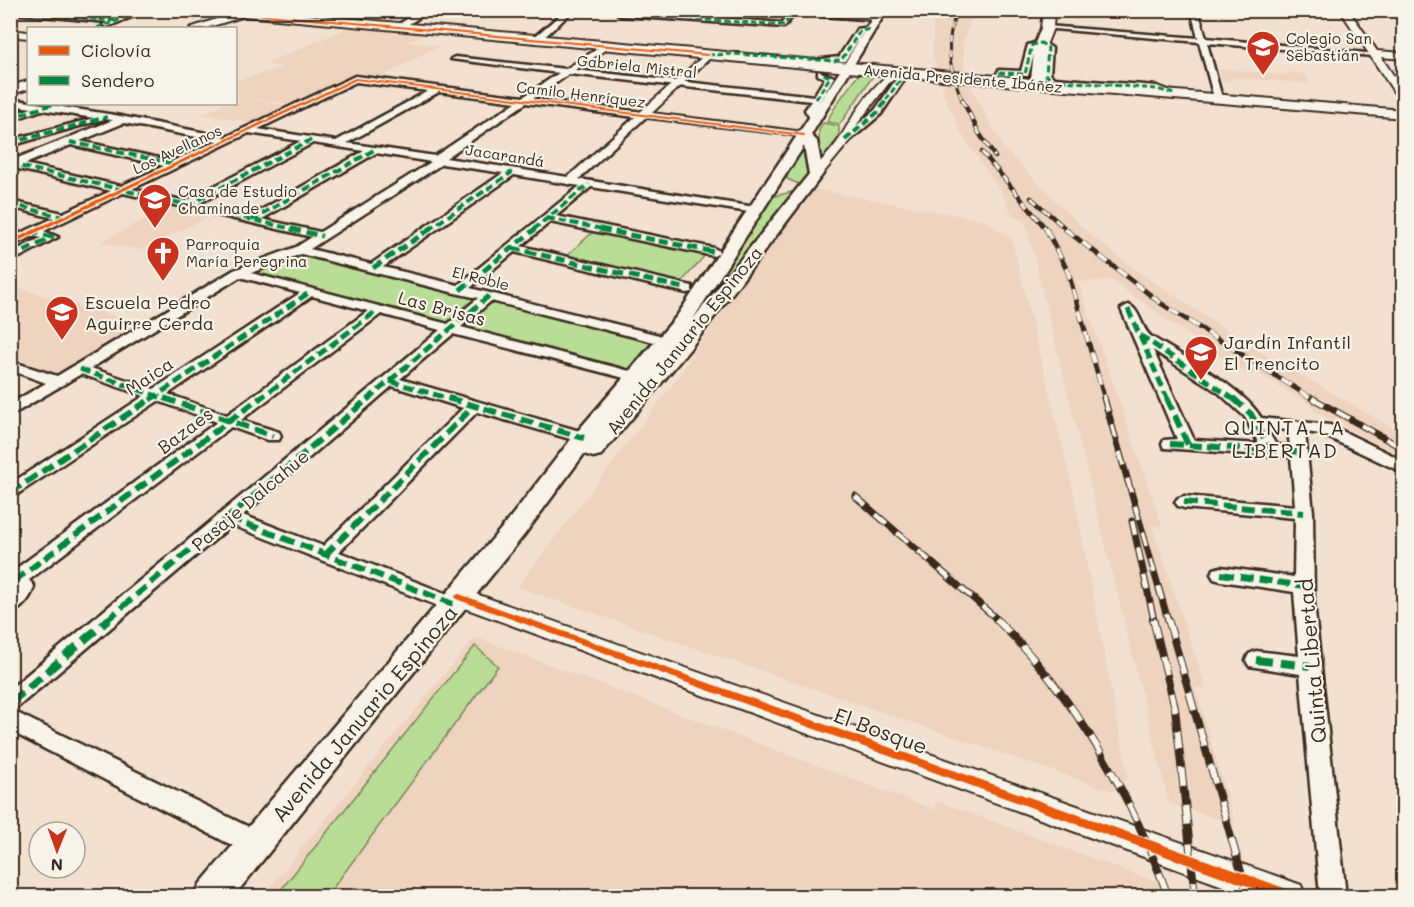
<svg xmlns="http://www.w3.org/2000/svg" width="1414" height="907" font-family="Mali,sans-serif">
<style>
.built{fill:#eed3bf}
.green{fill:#b9dd97;stroke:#7a845a;stroke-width:1.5}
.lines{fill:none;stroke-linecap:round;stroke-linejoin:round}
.minor-casing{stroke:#3b2a1e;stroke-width:5}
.tertiary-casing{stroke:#3b2a1e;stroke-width:4}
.secondary-casing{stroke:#3b2a1e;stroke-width:5}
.primary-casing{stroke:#3b2a1e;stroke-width:4}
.minor{fill:#f7f3e8;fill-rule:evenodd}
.tertiary{fill:#f7f3e8;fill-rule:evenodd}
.secondary{fill:#f7f3e8;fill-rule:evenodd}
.primary{fill:#f7f3e8;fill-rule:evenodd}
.rail-far4-casing{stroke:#3b2a1e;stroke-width:3}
.rail-far3-casing{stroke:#3b2a1e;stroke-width:4.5}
.rail-far2-casing{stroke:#3b2a1e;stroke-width:5}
.rail-far1-casing{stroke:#3b2a1e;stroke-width:7}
.rail-casing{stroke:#3b2a1e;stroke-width:8}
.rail-far4{stroke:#f7f3e8;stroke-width:2;stroke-dasharray:7;stroke-linecap:butt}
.rail-far3{stroke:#f7f3e8;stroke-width:3;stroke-dasharray:8;stroke-linecap:butt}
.rail-far2{stroke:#f7f3e8;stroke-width:4;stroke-dasharray:11;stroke-linecap:butt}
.rail-far1{stroke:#f7f3e8;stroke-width:4.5;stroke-dasharray:14;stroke-linecap:butt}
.rail{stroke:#f7f3e8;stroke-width:6;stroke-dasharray:19;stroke-linecap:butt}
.quiet-far4{stroke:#00873e;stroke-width:3;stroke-dasharray:6 3;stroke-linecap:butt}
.quiet-far3{stroke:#00873e;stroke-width:4;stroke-dasharray:8 4;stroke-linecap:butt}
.quiet-far2{stroke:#00873e;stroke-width:5;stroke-dasharray:10 5;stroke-linecap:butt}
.quiet-far1{stroke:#00873e;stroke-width:6;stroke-dasharray:13 6;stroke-linecap:butt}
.quiet{stroke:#00873e;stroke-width:8;stroke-dasharray:16 8;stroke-linecap:butt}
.cycleway-casing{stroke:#f7f3e8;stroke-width:3}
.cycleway{fill:#e8590c;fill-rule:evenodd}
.labels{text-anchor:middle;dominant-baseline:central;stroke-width:4.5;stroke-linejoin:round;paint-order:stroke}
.far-poi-label{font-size:15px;fill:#3b2a1e;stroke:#f7f3e8;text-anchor:start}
.far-street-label{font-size:15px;fill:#3b2a1e;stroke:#f7f3e8}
.poi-label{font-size:18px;fill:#3b2a1e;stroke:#f7f3e8;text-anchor:start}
.street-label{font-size:18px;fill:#3b2a1e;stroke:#f7f3e8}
.neighbourhood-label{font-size:20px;letter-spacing:1.5px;fill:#3b2a1e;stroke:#f7f3e8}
.near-street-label{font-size:21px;fill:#3b2a1e;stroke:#f7f3e8}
</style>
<rect width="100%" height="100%" fill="#f2e0d0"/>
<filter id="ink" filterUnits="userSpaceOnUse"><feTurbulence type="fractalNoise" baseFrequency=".0167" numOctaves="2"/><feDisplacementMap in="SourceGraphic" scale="12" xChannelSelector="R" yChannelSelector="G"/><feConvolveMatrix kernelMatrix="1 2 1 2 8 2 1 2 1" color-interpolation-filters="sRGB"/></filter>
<g filter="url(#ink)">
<path class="built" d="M933 11H974L963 43 965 73H958L968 82 1004 149 1088 233 1141 274 1254 348 1403 434V458L1313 410 1312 405 1257 373 1250 375 1214 353 1111 280 1078 282 1162 526H1152L1206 688 1195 687 1235 824 1169 803 1026 224 1022 219 1013 216 1002 193 964 138 943 93 944 87 933 57Z
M355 25 431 32 407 42 438 46 376 80 353 77 294 104 246 98 290 106 254 123 202 114 224 104H236L238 97 236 81 284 67 265 64Z
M1219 69 1289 75V72L1304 74 1309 83 1232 78 1233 81 1222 80Z
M812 189 984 220 1012 240 1072 486 1128 777 1112 791 517 587 680 375 697 347Z
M168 207 211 216 140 250 101 242Z
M18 288 140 324 65 370 54 372 11 357V292Z
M475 637 935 810 937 801 1194 896H263Z"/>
<path class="green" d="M859 74 873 76 840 124 827 122C835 104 847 90 859 74Z
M823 123 839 126V137L819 163V130Z
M807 139C809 156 812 171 801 185L787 179V173Z
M796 191 713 297 714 288 771 197Z
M594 231 706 254 680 284 566 256Z
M304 256 652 341 629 369 255 273Z
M475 646 498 666 327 896H276Z"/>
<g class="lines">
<defs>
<path id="minor" d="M10 10 116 19 138 10H149L107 27 103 25 107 22 10 13Z
M422 10H431L401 29 394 27Z
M566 10H574L539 42H533V38Z
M621 10 782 23 789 13 781 10 881 18 877 20 795 14 784 27 622 16 618 14Z
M1191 10H1198L1206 38 1377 54 1373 56 1207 43 1222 98 1218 101 1214 98 1199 42 1043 28 1047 26 1198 38Z
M1392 11H1398L1404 18V25Z
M871 27 874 31 863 33 845 61 810 63 806 61 839 57 857 29Z
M1041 41 1052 48 1050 74 1054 78 1157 86 1178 94 1174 97 1156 92 1049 82 1042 75 1044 49 1040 46 1036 47 1028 76 996 75 999 70 1021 71 1028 45Z
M605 44 608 48 575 70 814 96 825 78 818 75V71L834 77 815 110 819 118 814 121 811 120 805 110 811 101 569 74 533 99 643 112 648 115 579 179 755 207 761 210 755 213 591 187 556 216 714 248 720 252 714 256 550 222 521 246 692 286V292L687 293 514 252 470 288 659 335 661 338 654 342 491 301 461 327 641 374 643 377 641 380 636 381 453 334 400 379 590 434 592 438 584 443 477 412 339 552 460 599 463 604 460 609 453 612 446 609 232 525 13 711 265 835 268 844 265 853 256 856 247 853 10 731V689L440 330 381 314 241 420 279 432 281 436 279 440H267L231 427 29 580 34 586C32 597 21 610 10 614V592L13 589 10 588V573L217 422 158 401 10 499V484L144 396 81 374 10 416V404L46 383 10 370V361L57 376 234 270 296 247 312 237 123 193 44 231 58 237 10 262V253L41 238 34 236 10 246V238L54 218 10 207V201L63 213 111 191 10 167V161L113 120 104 119 10 146V140L94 118 42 110 10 121V115L32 108 10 105V99L115 115 226 137 355 76 523 97 559 73 451 59 455 57 566 69ZM356 82 428 91 336 141 258 129ZM439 92 516 102 435 156 347 143ZM526 103 635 117 568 177 446 158ZM124 123 217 141 173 161 80 141ZM249 133 301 141 186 201 132 189ZM313 143 364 151 251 216 198 204ZM71 145 164 166 121 186 25 164ZM376 153 431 162 320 232 262 219ZM442 164 503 173 371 264 310 249ZM514 175 580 186 458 285 383 267ZM301 254 455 293 478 298 448 324 251 273ZM240 277 300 293 154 389 91 368ZM312 296 368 311 227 415 168 394ZM392 386 463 408 323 546 243 515Z
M897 78 904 80 881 114 848 142H842V138L875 110Z
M1128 305C1140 308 1141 330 1152 337 1181 355 1245 389 1261 418L1330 425 1404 461V473L1321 434 1305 432 1313 513 1314 603 1346 896H1320L1300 674 1249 666 1246 660 1249 654 1256 651 1299 656 1294 592 1221 581 1214 579 1211 574 1214 569 1221 567 1294 577 1295 518 1184 508 1178 506 1175 502 1178 498 1184 496 1295 506 1291 457 1164 448 1162 444 1164 440 1177 439 1121 309ZM1153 350 1219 393 1245 417 1259 444 1194 440ZM1266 428 1288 430 1290 446 1276 445Z"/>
<path id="tertiary" d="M217 10H244L248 13 244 16Z
M1340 10 1404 11V17L1350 12 1377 51 1404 53V59L1381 57 1404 91V102L1400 101Z
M10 30 28 32V38L10 36Z
M708 52 713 55 711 57 652 113 804 132 810 135 808 137 639 117V113Z
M895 70 904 72 889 83 858 123 849 142 820 177H812L810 174C819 162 832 151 840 138 855 113 870 86 895 70Z
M459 588 1290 881 1301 885 1305 896H1250L451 603 447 597 451 591Z"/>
<path id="secondary" d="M877 10H887L811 135 817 141 823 174 689 350 601 455 593 457 584 454 524 535 234 896H195L200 884 506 523 576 433 677 316 842 68ZM804 146 809 174 693 319Z"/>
<path id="primary" d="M253 10 1031 79 1035 43 1041 28 1043 10H1054L1053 28 1047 43 1044 80 1404 110V118L848 72 245 16 206 28H190L240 11Z
M28 81V89L10 95V86Z"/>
</defs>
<use href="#minor" class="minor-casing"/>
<use href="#tertiary" class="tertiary-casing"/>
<use href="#secondary" class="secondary-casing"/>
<use href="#primary" class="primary-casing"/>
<use href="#minor" class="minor"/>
<use href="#tertiary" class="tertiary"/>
<use href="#secondary" class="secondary"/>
<use href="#primary" class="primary"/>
<defs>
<path id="rail-far4" d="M957 10C944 45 949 66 962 100"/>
<path id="rail-far3" d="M962 99 979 133 995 157
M982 152 1047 230
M1031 198 1067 230"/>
<path id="rail-far2" d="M1046 229 1068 272 1105 400
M1065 229 1162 304 1314 400"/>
<path id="rail-far1" d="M1104 398 1168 620
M1312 398 1404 449
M855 496 998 620
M1132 521 1154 620"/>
<path id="rail" d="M996 619C1076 697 1130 792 1168 896
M1153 619 1175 708 1195 896
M1168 619 1248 896"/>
</defs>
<use href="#rail-far4" class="rail-far4-casing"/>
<use href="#rail-far3" class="rail-far3-casing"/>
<use href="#rail-far2" class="rail-far2-casing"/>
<use href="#rail-far1" class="rail-far1-casing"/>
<use href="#rail" class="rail-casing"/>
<use href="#rail-far4" class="rail-far4"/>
<use href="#rail-far3" class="rail-far3"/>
<use href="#rail-far2" class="rail-far2"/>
<use href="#rail-far1" class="rail-far1"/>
<use href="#rail" class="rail"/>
<path class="quiet-far4" d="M626 10 622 14 784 25 794 11
M10 11 116 21
M1395 13 1404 23
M97 28 146 10
M708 55 734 54 834 61 842 59 860 31 871 29
M999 73 1025 74 1032 45 1041 43 1048 48 1046 75 1052 80 1157 89 1174 94
M816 99 830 77 821 73
M886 100 900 80"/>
<path class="quiet-far3" d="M10 118 53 104
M845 140 878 112 887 99
M70 142 175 164
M10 143 107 117
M10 164 297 230
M10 204 63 217
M188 205 311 140
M547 218 607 230
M252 220 374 150
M428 230 512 172
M533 230 589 184"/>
<path class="quiet-far2" d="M291 229 322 236
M600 229 714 252
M512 248 687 289
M10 258 52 237 34 232
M373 268 430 229
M460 290 535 229
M1128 309 1168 400
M1140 335 1235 400
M80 369 168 400
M390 381 453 400
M150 400 310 292
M258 400 378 310
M367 400 489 296"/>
<path class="quiet-far1" d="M164 398 273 436
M448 398 584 438
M1167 398 1188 445
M1233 398 1251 414 1270 450
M1170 444 1299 452
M10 493 152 398
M1184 502 1304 513
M229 517 453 604
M325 555 474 406
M1221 574 1304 586
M14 581 260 398
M107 620 369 398"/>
<path class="quiet" d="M1256 660 1310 666
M10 703 109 619"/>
<defs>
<path id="cycleway" d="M244 12 708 54 710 55 708 56 243 14Z
M355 78 804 134 806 135 804 136 356 80 10 245V241Z
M459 594 1290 890 1294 892 1296 896H1275L456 599 455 597 456 595Z"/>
</defs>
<use href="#cycleway" class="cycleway-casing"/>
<use href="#cycleway" class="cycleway"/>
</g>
</g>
<defs>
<symbol id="school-pin" viewBox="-11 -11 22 30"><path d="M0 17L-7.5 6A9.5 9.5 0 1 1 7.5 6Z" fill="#c8321e" stroke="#f7f3e8"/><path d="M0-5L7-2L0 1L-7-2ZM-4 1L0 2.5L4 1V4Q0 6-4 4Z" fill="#fff"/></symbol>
<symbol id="church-pin" viewBox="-11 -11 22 30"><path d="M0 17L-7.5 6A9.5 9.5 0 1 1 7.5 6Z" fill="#c8321e" stroke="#f7f3e8"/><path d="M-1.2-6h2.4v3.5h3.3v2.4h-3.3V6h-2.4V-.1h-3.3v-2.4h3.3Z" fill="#fff"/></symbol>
</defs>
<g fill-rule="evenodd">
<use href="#school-pin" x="1244" y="28" width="38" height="52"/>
<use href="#school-pin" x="136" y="181" width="38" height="52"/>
<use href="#church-pin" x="144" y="234" width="38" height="52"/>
<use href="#school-pin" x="43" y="293" width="38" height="52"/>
<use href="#school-pin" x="1182" y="333" width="38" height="52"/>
</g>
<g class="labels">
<g class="far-poi-label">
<text x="1286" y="38">Colegio San<tspan x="1286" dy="17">Sebastián</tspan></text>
<text x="178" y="191">Casa de Estudio<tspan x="178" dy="17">Chaminade</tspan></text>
<text x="186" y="244">Parroquia<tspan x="186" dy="17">María Peregrina</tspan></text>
</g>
<g class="far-street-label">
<text transform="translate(637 66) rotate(6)">Gabriela Mistral</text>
<text transform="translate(963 78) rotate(5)">Avenida Presidente Ibáñez</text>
<text transform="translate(581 94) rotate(7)">Camilo Henríquez</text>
<text transform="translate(177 149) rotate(-25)">Los Avellanos</text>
<text transform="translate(505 155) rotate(9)">Jacarandá</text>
<text transform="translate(481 278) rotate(14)">El Roble</text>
</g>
<g class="poi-label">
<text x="85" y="302">Escuela Pedro<tspan x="85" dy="21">Aguirre Cerda</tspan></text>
<text x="1224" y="342">Jardín Infantil<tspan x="1224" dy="21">El Trencito</tspan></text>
</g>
<g class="street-label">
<text transform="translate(442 308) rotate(15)">Las Brisas</text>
<text transform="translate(684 340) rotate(-51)">Avenida Januario Espinoza</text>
<text transform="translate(149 376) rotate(-34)">Maica</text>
<text transform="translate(185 430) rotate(-37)">Bazaes</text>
<text transform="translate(250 500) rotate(-40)">Pasaje Dalcahue</text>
</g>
<g class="neighbourhood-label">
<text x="1285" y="427">QUINTA LA<tspan x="1285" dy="23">LIBERTAD</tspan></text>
</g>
<g class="near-street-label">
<text transform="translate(1311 661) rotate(-95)">Quinta Libertad</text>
<text transform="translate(364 713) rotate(-50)">Avenida Januario Espinoza</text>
<text transform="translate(881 730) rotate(20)">El Bosque</text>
</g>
</g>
<rect width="1414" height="907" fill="none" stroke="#f7f3e8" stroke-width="36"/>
<rect x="18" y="18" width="1378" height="871" fill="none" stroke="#3b2a1e" stroke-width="2" filter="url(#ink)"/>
<rect x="27" y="27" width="210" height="78" fill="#f7f3e8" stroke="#aca397" stroke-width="1.5"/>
<rect x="39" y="46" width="30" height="9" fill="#e8590c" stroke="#aca397" stroke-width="1.5"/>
<text x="81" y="57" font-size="18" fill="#3b2a1e">Ciclovía</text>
<rect x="39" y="76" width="30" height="9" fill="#00873e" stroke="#aca397" stroke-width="1.5"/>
<text x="81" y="87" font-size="18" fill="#3b2a1e">Sendero</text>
<g transform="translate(57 850) rotate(181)"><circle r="28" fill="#f7f3e8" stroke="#aca397" stroke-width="1.5"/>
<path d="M0-4.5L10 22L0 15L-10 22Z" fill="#c8321e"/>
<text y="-9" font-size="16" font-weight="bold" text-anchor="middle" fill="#3b2a1e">N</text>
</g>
</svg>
